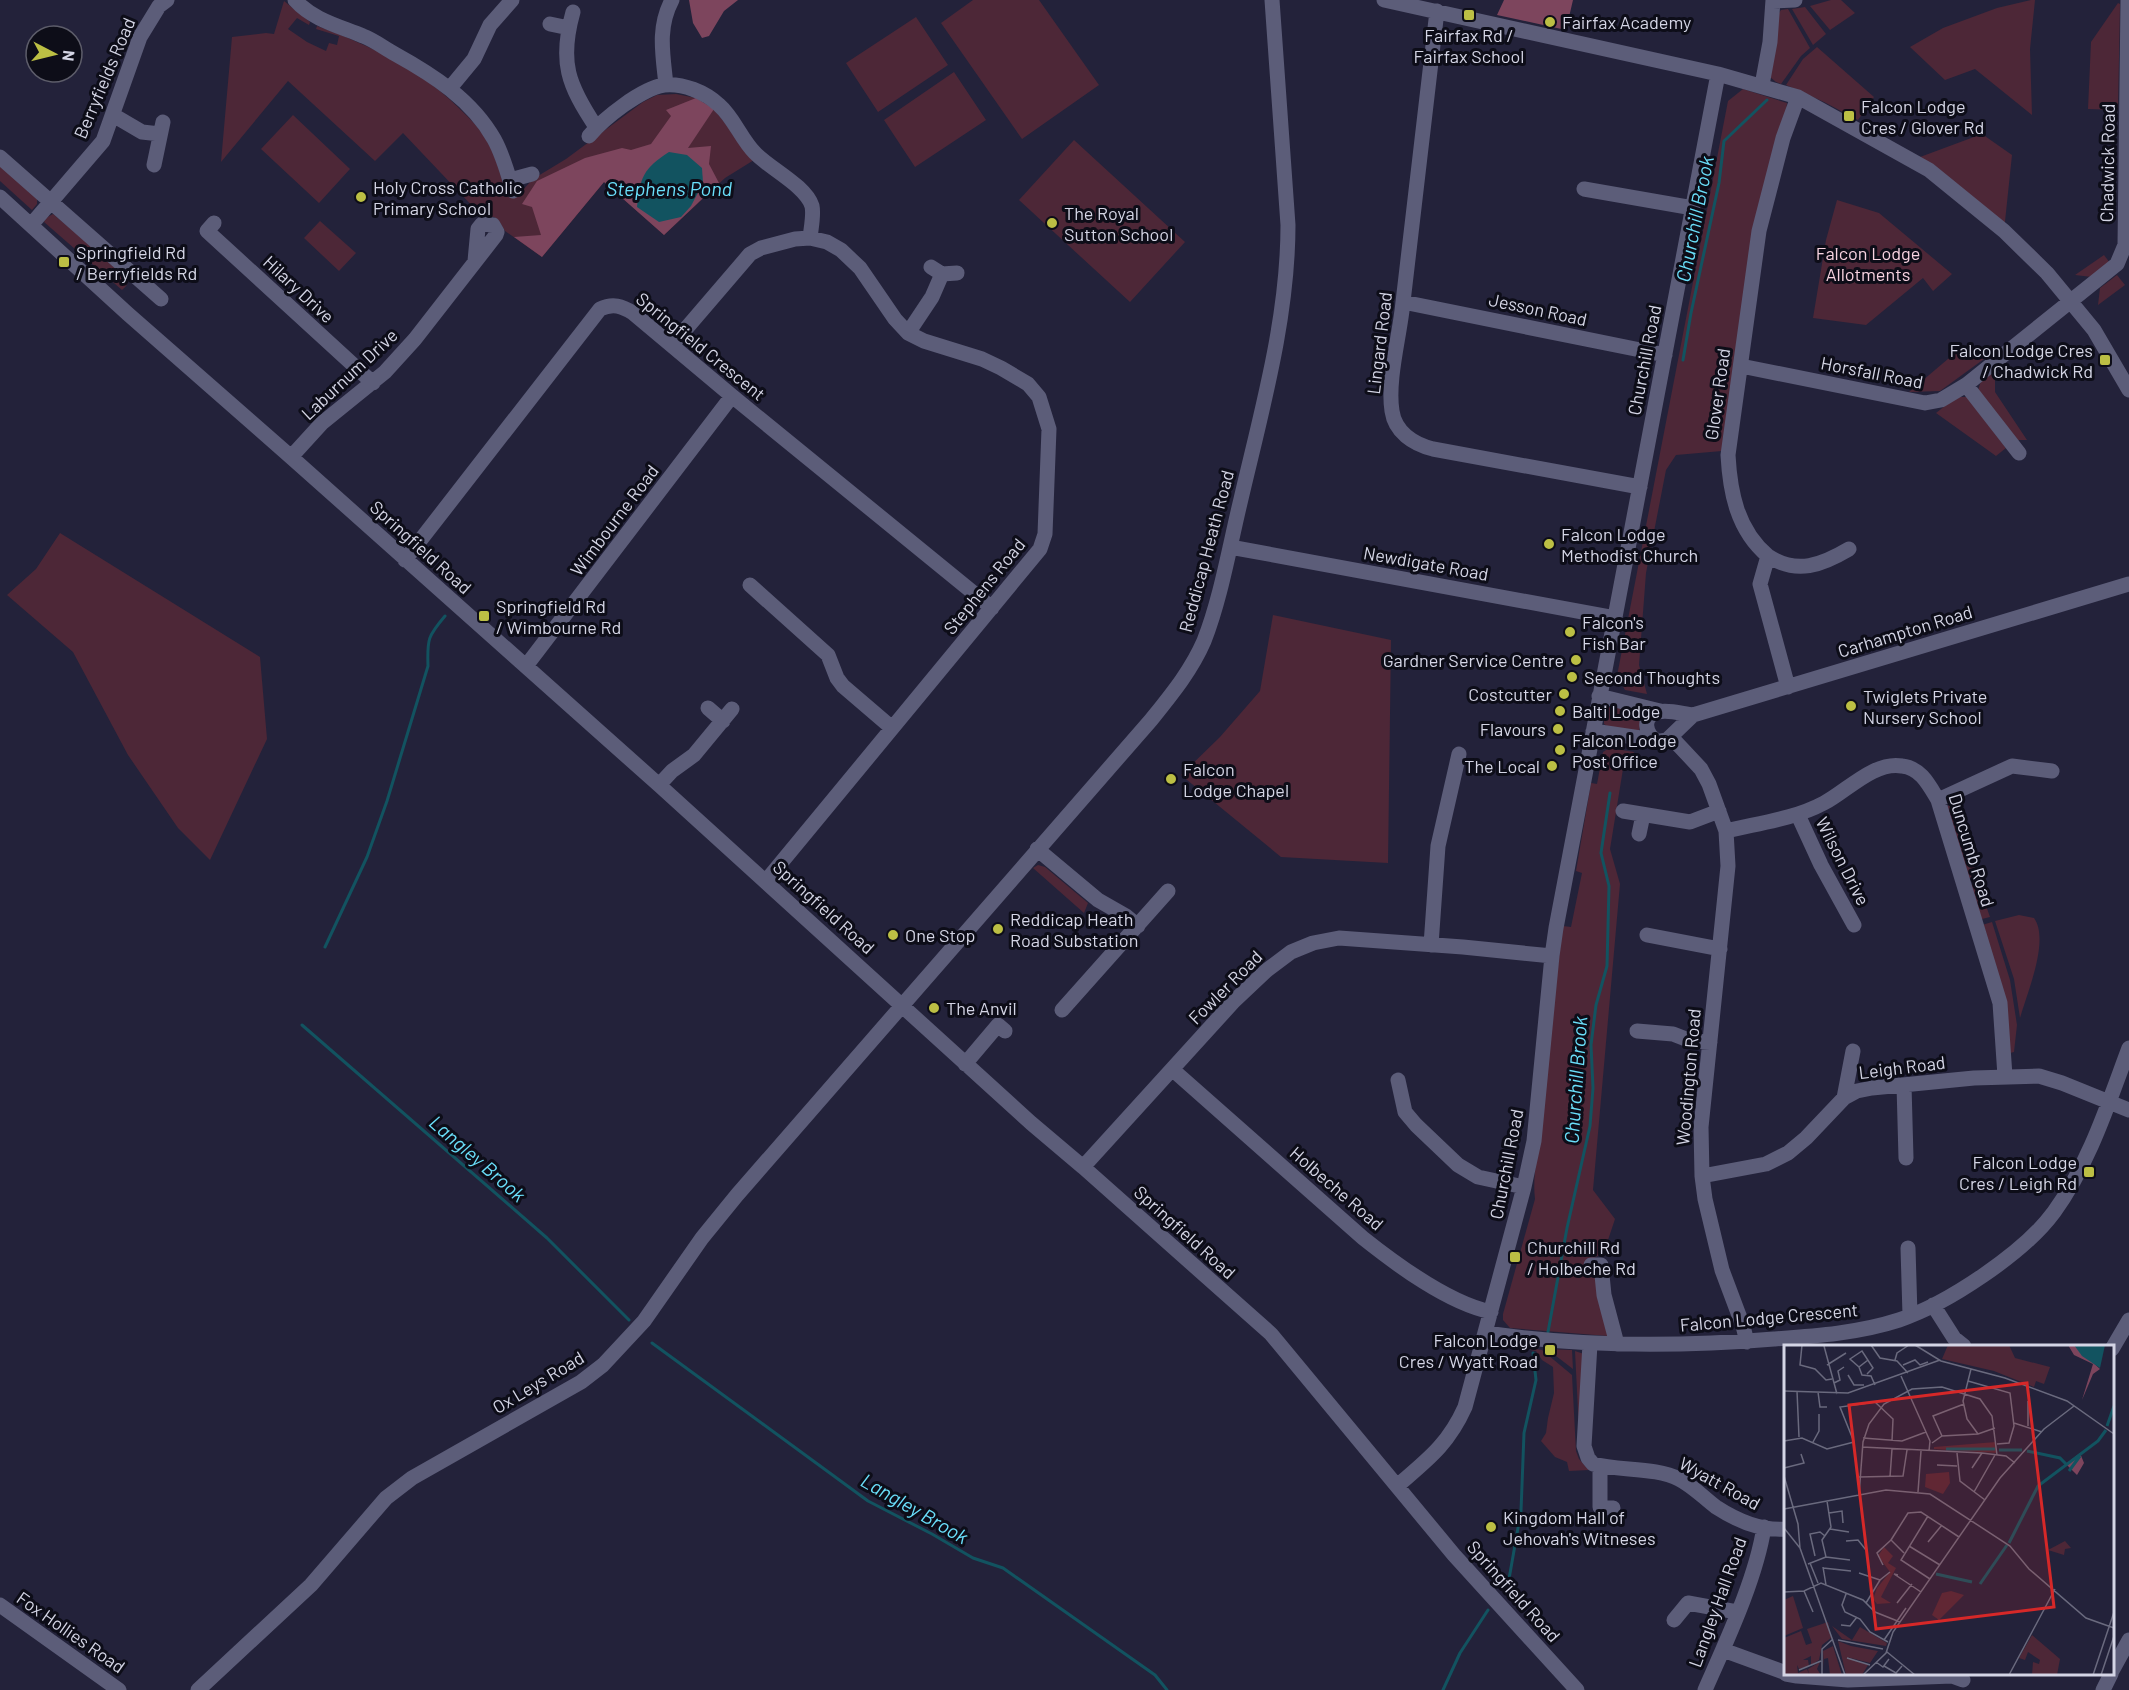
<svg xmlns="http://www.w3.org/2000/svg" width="2129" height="1690" font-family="Barlow,sans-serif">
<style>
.green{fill:#4d2737}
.forest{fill:#7d455d}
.water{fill:#125360}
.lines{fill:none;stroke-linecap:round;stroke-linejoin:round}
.stream{stroke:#125360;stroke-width:3}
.minor{stroke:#5c5d79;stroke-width:15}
.poi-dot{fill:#bcbf44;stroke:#0d0d18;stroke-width:2}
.labels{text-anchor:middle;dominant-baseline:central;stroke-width:6;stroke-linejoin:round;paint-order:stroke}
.poi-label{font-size:18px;fill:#d4d5e5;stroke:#0d0d18;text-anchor:start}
.street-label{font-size:18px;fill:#d4d5e5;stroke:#0d0d18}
.park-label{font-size:18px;fill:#f8d3e1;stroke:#0d0d18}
.water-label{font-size:20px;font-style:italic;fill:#6adffa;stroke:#0d0d18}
.inset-river{fill:none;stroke:#125360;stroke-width:3}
.inset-road{fill:none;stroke:#6a6a7e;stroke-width:1.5}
.view{fill:#d62828;fill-opacity:0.15;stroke:#d62828;stroke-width:3}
.inset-edge{fill:none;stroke:#d4d5e5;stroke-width:3}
</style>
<rect width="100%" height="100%" fill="#23223a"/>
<path class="green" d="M973 0H1039L1099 85 1022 139 941 23Z
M1831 0H1841L1855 13 1830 30 1810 6Z
M2031 0H2035L2030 49 2032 115 1975 69 1945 80 1910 47 1943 28 1997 8Z
M284 1 310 22 309 25 297 18 288 29 307 42 326 51 329 43 337 45 339 36 316 29 317 26C372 46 424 71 465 114 473 122 483 132 488 143 497 158 501 178 507 194L518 195 533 179 566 159 643 102 657 95 676 94 696 98 714 109 754 160 725 178 664 235 604 182 542 257 505 231 499 221 494 217H480L477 211 403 133 375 161 288 81 221 162 232 37 266 33 274 34Z
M2118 3 2120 4 2118 110 2088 109 2091 42Z
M1805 7 1826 34 1813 45 1792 9Z
M1788 9 1810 48 1801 56 1781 84 1776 82 1770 77 1779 13 1781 10Z
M916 17 948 65 878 112 846 63Z
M1817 47 1874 97 1858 120 1824 102 1786 85 1803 59Z
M954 72 986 120 915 167 884 120Z
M1743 89 1787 103 1786 112 1722 451 1676 455 1666 470 1646 573 1639 665 1647 694 1625 690 1617 676 1728 101Z
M293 115 350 169 319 203 261 149Z
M1982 134 2012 155 2004 231 1912 160Z
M1074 140 1185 242 1130 302 1019 200Z
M0 161 37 195V204L32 210 0 181Z
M1837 200 1879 213 1952 274 1933 291 1923 278 1866 325 1813 318 1826 240Z
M53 214 128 277C129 283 127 286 122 290L44 222 46 218Z
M320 221 356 253 339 271 304 238Z
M2104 255 2110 263 2092 277 2075 275Z
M2117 275 2125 285 2098 305 2100 288Z
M1955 353 1984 359 1940 391 1909 392Z
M1995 369V392L2027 440H2017L1978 390 1981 381Z
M1956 397H1967L2006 448 1996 456 1936 413Z
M60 533 260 657 267 739 210 860 178 828 128 755 73 652 7 595 36 569Z
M1273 615 1391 640 1388 863 1281 857 1181 775 1220 737 1260 691Z
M1614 705 1640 710 1642 714 1639 731 1610 728 1604 724V712L1607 708Z
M1614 745 1616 749 1634 752 1633 763 1623 769 1610 849 1620 884 1593 1190 1615 1219 1604 1252 1588 1262 1587 1271 1598 1275 1608 1336 1510 1328 1503 1320V1314L1535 1199C1532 1174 1539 1150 1541 1125 1547 1058 1554 992 1563 926L1571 927 1582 873 1576 871 1591 783 1597 784 1603 752Z
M1949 805 1957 807 1977 876 1967 879 1945 809Z
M1038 865 1045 867 1088 903 1084 913 1033 868Z
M1978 883 1990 917 1978 920 1968 886Z
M2019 915 2034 918C2050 940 2027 993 2020 1018L2014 979 1995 921Z
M1992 922 2010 980 2017 1025 2014 1052 2010 1053 1982 925Z
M1530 1348 1542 1350 1572 1375 1576 1451 1579 1459 1589 1470 1569 1471 1567 1462 1555 1457 1541 1441 1546 1433 1548 1418 1554 1393 1553 1367 1542 1360 1536 1351 1530 1350Z
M1547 1349 1572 1350 1573 1369Z
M1575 1351 1584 1354 1579 1431Z"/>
<path class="forest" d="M689 0H738L724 11 709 36 702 38 693 23Z
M1504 0H1573L1566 30 1497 15Z
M696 98 714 109 688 148 711 146 709 164 719 183 664 235 604 182 542 257 514 237 541 235 532 207 522 204 537 181 585 158 622 148 631 150 651 144 671 116 666 110Z"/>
<path class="water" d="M669 152 687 155 702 168 703 183 691 206 681 217 659 222 637 207C640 177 643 169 669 152Z"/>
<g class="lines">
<path class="stream" d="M1683 360 1691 313 1719 183 1724 141 1767 100
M325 947 367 857 387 801 428 666C427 639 428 636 445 616
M302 1025 547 1238 629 1320
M1548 1332 1567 1228 1590 1126 1593 1088 1591 1045 1596 1005 1607 966 1609 886 1601 853 1610 793
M652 1343 868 1501 932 1534 973 1558 1003 1568 1155 1675 1167 1690
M1509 1579 1521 1511 1524 1433 1536 1380 1533 1353
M1443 1690 1460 1653 1488 1610"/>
<path class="minor" d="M295 0C313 20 339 26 363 36 374 40 384 48 395 54 433 75 472 100 494 139 503 155 508 174 513 191
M1384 0 1718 74 1798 97 1929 170 2004 231 2047 273 2094 330 2129 390
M1773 1 1795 0
M1437 11C1426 108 1414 205 1403 302 1400 335 1387 380 1392 411 1395 432 1413 444 1433 449L1640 487
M573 12C559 62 568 85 596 127
M550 24 569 28
M666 85C663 55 657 28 672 0
M1762 85 1770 42 1773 0
M450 88 474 59 490 25 512 0
M113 115 142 132 160 134
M589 136C604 118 641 89 664 85 683 83 705 92 719 105 734 118 741 139 755 153 769 168 806 186 812 206 814 215 811 228 810 238
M0 157 161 299
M154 165 163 122
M510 180 532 174
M1584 189 1693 208
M0 197 128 314 291 457 659 785 1031 1123 1083 1167 1271 1334 1454 1555 1577 1690
M214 223 207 231 373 383
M31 225 103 141 140 37 159 6 167 0
M931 267 942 274 957 273
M1403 302 1665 355
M908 333 932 297 942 274
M672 345 750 254 761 248 795 239 810 238 827 242 841 250 860 268 895 319 908 333 924 341 982 359 1001 368 1028 384 1039 397 1049 429 1045 534 1040 549 766 881
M1741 366 1925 403 1941 400 1966 385 2117 264 2125 245 2128 0
M1966 385 2019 453
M291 457 322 423 385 372 415 339 496 235 497 232 493 225 482 224 478 229 475 261
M1230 547 1615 618
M1768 556C1797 575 1822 565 1849 549
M405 560 600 309C613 303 622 306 633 313L732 396 992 608
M750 585 828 655 837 678 843 686 892 728
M526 666 732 396
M1788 687 1760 584 1768 556C1737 530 1730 492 1728 455L1759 231 1783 138 1798 97
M1599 696 1660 711
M708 708 723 721
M1593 731 1661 741 1667 740 1693 715 2129 584
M1671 737 1701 769 1709 784 1726 831 1728 866 1701 1127 1702 1176 1705 1199 1722 1270 1743 1326 1747 1342
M1658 741C1645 735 1641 716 1658 712 1668 709 1683 714 1693 715
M659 785 672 771 694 755 732 709
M1938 800 2012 766 2052 771
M1623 811 1690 822 1719 811
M1798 815 1821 865 1854 925
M1726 831C1759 823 1794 819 1824 803 1847 791 1874 761 1902 766 1921 768 1929 785 1938 800L2000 1003 2005 1076
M1639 834 1643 815
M1037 849 1098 900 1126 916 1138 926
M1647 935 1720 949
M1431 945 1438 846 1459 754
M1062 1010 1168 891
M1637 1031 1673 1034 1691 1041 1710 1042
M965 1064 998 1025 1005 1031
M1173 1070 1363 1238C1397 1265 1448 1303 1491 1312
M1398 1080 1405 1112 1416 1125 1458 1165 1478 1177 1524 1187
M1904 1085 1906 1158
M1844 1098 1853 1051
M1083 1167 1234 1001 1267 970 1291 952 1313 943 1339 938 1463 947 1552 956
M1702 1176 1766 1164 1788 1153 1806 1138 1844 1098 1857 1091 1872 1088 1974 1078 2039 1076 2062 1083 2129 1110
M1908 1248 1910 1315
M1591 1265H1601L1604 1295 1617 1344
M1933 1305 1954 1338 1964 1346
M1486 1333C1582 1347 1678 1347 1774 1339 1816 1336 1859 1333 1899 1320 1947 1304 2024 1253 2054 1212 2089 1164 2108 1104 2129 1048
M1590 1344 1584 1446 1588 1458 1593 1464C1619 1471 1656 1467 1679 1479 1693 1486 1704 1498 1716 1507 1736 1520 1762 1531 1786 1529
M2112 1349 2129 1320
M1600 1466V1507L1613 1508
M1397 1486C1427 1460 1448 1445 1465 1407L1524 1187 1534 1141 1552 956 1556 928 1718 74
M0 1605 119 1690
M1674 1620 1688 1603 1737 1612
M1723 1650 1786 1673
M2112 1671 2129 1640
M1786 1674 1797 1676 1848 1680 1952 1676 1963 1680
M198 1690 311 1585 386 1498 412 1478 581 1382 603 1365 644 1321 702 1238 737 1195 1151 720C1171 695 1191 671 1204 641 1221 598 1230 544 1241 499 1262 409 1288 318 1288 225L1272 0
M1705 1690C1726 1642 1756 1579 1764 1527
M2103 1690 2111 1674"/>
</g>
<g class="poi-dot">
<rect x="1463" y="9" width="12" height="12" rx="3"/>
<circle cx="1550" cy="22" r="6"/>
<rect x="1843" y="110" width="12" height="12" rx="3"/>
<circle cx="361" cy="197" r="6"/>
<circle cx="1052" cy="223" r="6"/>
<rect x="58" y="256" width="12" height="12" rx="3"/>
<rect x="2099" y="354" width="12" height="12" rx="3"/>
<circle cx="1549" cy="544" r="6"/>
<rect x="478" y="610" width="12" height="12" rx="3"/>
<circle cx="1570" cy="632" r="6"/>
<circle cx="1576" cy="660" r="6"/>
<circle cx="1572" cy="677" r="6"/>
<circle cx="1564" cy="694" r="6"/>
<circle cx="1851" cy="706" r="6"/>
<circle cx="1560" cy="711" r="6"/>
<circle cx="1558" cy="729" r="6"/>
<circle cx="1560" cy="750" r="6"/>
<circle cx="1552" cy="766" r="6"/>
<circle cx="1171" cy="779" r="6"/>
<circle cx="998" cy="929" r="6"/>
<circle cx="893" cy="935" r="6"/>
<circle cx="934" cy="1008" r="6"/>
<rect x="2083" y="1166" width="12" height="12" rx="3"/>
<rect x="1509" y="1251" width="12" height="12" rx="3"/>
<rect x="1544" y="1344" width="12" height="12" rx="3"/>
<circle cx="1491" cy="1527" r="6"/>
</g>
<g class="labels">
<g class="poi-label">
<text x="1562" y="22">Fairfax Academy</text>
<text x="1469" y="35" text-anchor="middle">Fairfax Rd /<tspan x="1469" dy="21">Fairfax School</tspan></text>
<text x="1861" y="106">Falcon Lodge<tspan x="1861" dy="21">Cres / Glover Rd</tspan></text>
<text x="373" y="187">Holy Cross Catholic<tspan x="373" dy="21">Primary School</tspan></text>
<text x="1064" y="213">The Royal<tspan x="1064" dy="21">Sutton School</tspan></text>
<text x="76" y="252">Springfield Rd<tspan x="76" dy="21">/ Berryfields Rd</tspan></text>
<text x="2093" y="350" text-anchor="end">Falcon Lodge Cres<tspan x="2093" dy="21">/ Chadwick Rd</tspan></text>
<text x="1561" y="534">Falcon Lodge<tspan x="1561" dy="21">Methodist Church</tspan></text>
<text x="496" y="606">Springfield Rd<tspan x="496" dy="21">/ Wimbourne Rd</tspan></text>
<text x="1582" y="622">Falcon's<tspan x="1582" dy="21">Fish Bar</tspan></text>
<text x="1564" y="660" text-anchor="end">Gardner Service Centre</text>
<text x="1584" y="677">Second Thoughts</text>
<text x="1552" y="694" text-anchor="end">Costcutter</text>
<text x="1863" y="696">Twiglets Private<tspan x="1863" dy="21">Nursery School</tspan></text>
<text x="1572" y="711">Balti Lodge</text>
<text x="1546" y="729" text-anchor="end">Flavours</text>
<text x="1572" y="740">Falcon Lodge<tspan x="1572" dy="21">Post Office</tspan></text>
<text x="1540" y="766" text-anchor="end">The Local</text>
<text x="1183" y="769">Falcon<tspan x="1183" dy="21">Lodge Chapel</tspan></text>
<text x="1010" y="919">Reddicap Heath<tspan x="1010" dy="21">Road Substation</tspan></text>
<text x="905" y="935">One Stop</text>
<text x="946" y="1008">The Anvil</text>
<text x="2077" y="1162" text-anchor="end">Falcon Lodge<tspan x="2077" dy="21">Cres / Leigh Rd</tspan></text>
<text x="1527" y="1247">Churchill Rd<tspan x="1527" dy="21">/ Holbeche Rd</tspan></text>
<text x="1538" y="1340" text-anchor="end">Falcon Lodge<tspan x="1538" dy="21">Cres / Wyatt Road</tspan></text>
<text x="1503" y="1517">Kingdom Hall of<tspan x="1503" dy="21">Jehovah's Witneses</tspan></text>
</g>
<g class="street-label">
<text transform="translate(104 78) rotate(-67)">Berryfields Road</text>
<text transform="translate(2107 163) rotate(-89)">Chadwick Road</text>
<text transform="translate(299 289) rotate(43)">Hilary Drive</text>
<text transform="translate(1538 309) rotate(12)">Jesson Road</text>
<text transform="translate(1379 343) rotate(-83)">Lingard Road</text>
<text transform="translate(701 346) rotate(39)">Springfield Crescent</text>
<text transform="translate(1644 360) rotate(-79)">Churchill Road</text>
<text transform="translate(1872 372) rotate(11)">Horsfall Road</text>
<text transform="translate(349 374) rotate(-43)">Laburnum Drive</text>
<text transform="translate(1717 394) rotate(-82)">Glover Road</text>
<text transform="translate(614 520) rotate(-53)">Wimbourne Road</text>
<text transform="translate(421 547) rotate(42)">Springfield Road</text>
<text transform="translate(1206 551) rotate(-75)">Reddicap Heath Road</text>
<text transform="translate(1426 563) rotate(10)">Newdigate Road</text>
<text transform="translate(984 586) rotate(-51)">Stephens Road</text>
<text transform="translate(1905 631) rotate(-17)">Carhampton Road</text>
<text transform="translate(1972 850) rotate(73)">Duncumb Road</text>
<text transform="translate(1843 861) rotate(63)">Wilson Drive</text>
<text transform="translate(824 907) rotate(42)">Springfield Road</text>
<text transform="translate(1225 987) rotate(-45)">Fowler Road</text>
<text transform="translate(1902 1067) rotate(-7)">Leigh Road</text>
<text transform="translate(1688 1077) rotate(-85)">Woodington Road</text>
<text transform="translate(1506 1164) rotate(-79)">Churchill Road</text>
<text transform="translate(1337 1188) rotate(41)">Holbeche Road</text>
<text transform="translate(1185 1232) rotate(42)">Springfield Road</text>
<text transform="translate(1769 1317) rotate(-5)">Falcon Lodge Crescent</text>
<text transform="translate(538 1382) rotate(-31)">Ox Leys Road</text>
<text transform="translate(1720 1483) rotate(29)">Wyatt Road</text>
<text transform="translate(1514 1591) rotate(48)">Springfield Road</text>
<text transform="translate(1717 1602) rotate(-70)">Langley Hall Road</text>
<text transform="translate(71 1632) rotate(35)">Fox Hollies Road</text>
</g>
<g class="park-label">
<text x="1868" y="253">Falcon Lodge<tspan x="1868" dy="21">Allotments</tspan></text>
</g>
<g class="water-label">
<text x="669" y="188">Stephens Pond</text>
<text transform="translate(1694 219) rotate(-79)">Churchill Brook</text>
<text transform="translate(1575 1080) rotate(-86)">Churchill Brook</text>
<text transform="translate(478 1158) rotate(41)">Langley Brook</text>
<text transform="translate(915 1508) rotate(30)">Langley Brook</text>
</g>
</g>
<g transform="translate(1784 1345)">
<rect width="330" height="330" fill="#23223a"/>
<path d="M164 0H225L231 13 266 22 260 39 252 36 250 42 210 26 158 14ZM212 97 213 108 150 104V102ZM165 127 166 138 159 149 141 142 142 129ZM281 196 287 203 281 204 280 210 264 205ZM100 202 109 211 104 218 112 223 97 252 107 258 93 259 89 254 93 243 106 227 94 211ZM167 246 180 250 155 275 148 270 158 248ZM9 251 19 283 0 291V255ZM44 277 47 293 38 300 35 315 27 320V311L19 315H24L25 321 15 324 13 320 14 328 23 324 25 329 24 324 36 317 33 324 37 330H0V293L17 286 22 300 28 298 23 284ZM48 281 68 295 76 282 103 298 102 301 58 294ZM248 290 276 314 273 330H248L249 317 255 319 256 315 244 307 241 315 235 313ZM54 296 67 301 94 306 86 318 63 312 84 320 78 330H62ZM49 301 58 330H46L44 313 40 314V323L39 306Z" fill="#4d2737"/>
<path d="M284 0H290L316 24 309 29 298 55 309 19 290 10ZM296 108 300 118 293 130 282 119Z" fill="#7d455d"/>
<path d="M290 0H321L316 23 298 11Z" fill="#125360"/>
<path class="inset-river" d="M323 81 330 61M162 104H211M215 105H238M243 106 276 113 282 119M285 126 296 111M225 198 254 141 314 96 322 85M152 229 188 237M196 239 223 200"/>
<path class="inset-road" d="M18 0 16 20 31 24 42 35 48 34M87 0 96 13 113 16 124 28M131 0 157 16 221 33 283 56 330 89M40 1 53 49M84 15 75 22 78 30 87 31 91 40M111 15 113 8 125 0M43 20 62 8M119 20 131 15 136 20 144 17M75 22 66 14 78 6 89 23 83 29M187 24 179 56 183 74 194 89M64 30 70 40H80M117 31 146 96 145 106M184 36 226 48 230 81 225 98 213 99M50 38 56 35 54 26 60 22M0 46 64 48 156 15M13 46 15 92M34 47 36 62H43M230 78 258 87M244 81V56M158 91 149 71 180 59M79 93 118 96 142 87M0 96 18 93 43 104 70 97M29 97 35 86V69M70 97 56 62 91 57 109 74 108 96M148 98 158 91 194 89 211 83M78 102 198 108 222 111 231 118M173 108 176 136 201 155M153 120 173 121M0 123 20 118 17 109M188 123 198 108M0 131 14 179 16 203 61 330M75 132 119 131 123 105M106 132 108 104M134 147 137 106M190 147 211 110M75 150 79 97 85 79 100 59 128 44 158 42 196 54 208 71 213 110M0 164 102 145 146 149 226 201 245 224 302 273 330 283M45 168 58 166 59 178M144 171 117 215 146 234M0 183 16 203M46 184 65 187M62 196 74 195 82 205M144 197 158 180M125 201 156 220M120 208 107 195 124 168 137 167 175 192M31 211 26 189 36 187 41 191M42 212 66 215M26 218 34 238M24 219 42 212 38 195 47 182 43 156M99 220 93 208 107 195M39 222 42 240M39 223 67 226M75 228 96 235M114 230 110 229 137 247M20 246 29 267M0 247 20 246 37 238 79 255 91 267 116 277M62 249 58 260 61 267 76 274 86 287 104 297M82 258 96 235 106 227M113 258 128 239M57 280 66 281 73 272M54 295 99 304M100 295 122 263M103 307 131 330M63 313 86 320M92 317 99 322 105 314M100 321 112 328 118 321M15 325 37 316M38 330V304L49 294M79 330 102 308 109 287 216 133 260 84 290 61M225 330 271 244M309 330 330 267M317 330 330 291"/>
<path class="view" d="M243 38 270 262 92 284 65 60Z"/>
<rect width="330" height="330" class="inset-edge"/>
</g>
<g transform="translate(54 54) rotate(97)"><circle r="28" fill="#0d0d18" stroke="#5d5d6a" stroke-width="1.5"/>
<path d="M0-4.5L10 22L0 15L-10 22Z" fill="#bcbf44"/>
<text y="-9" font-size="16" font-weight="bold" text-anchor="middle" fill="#d4d5e5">N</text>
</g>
</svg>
